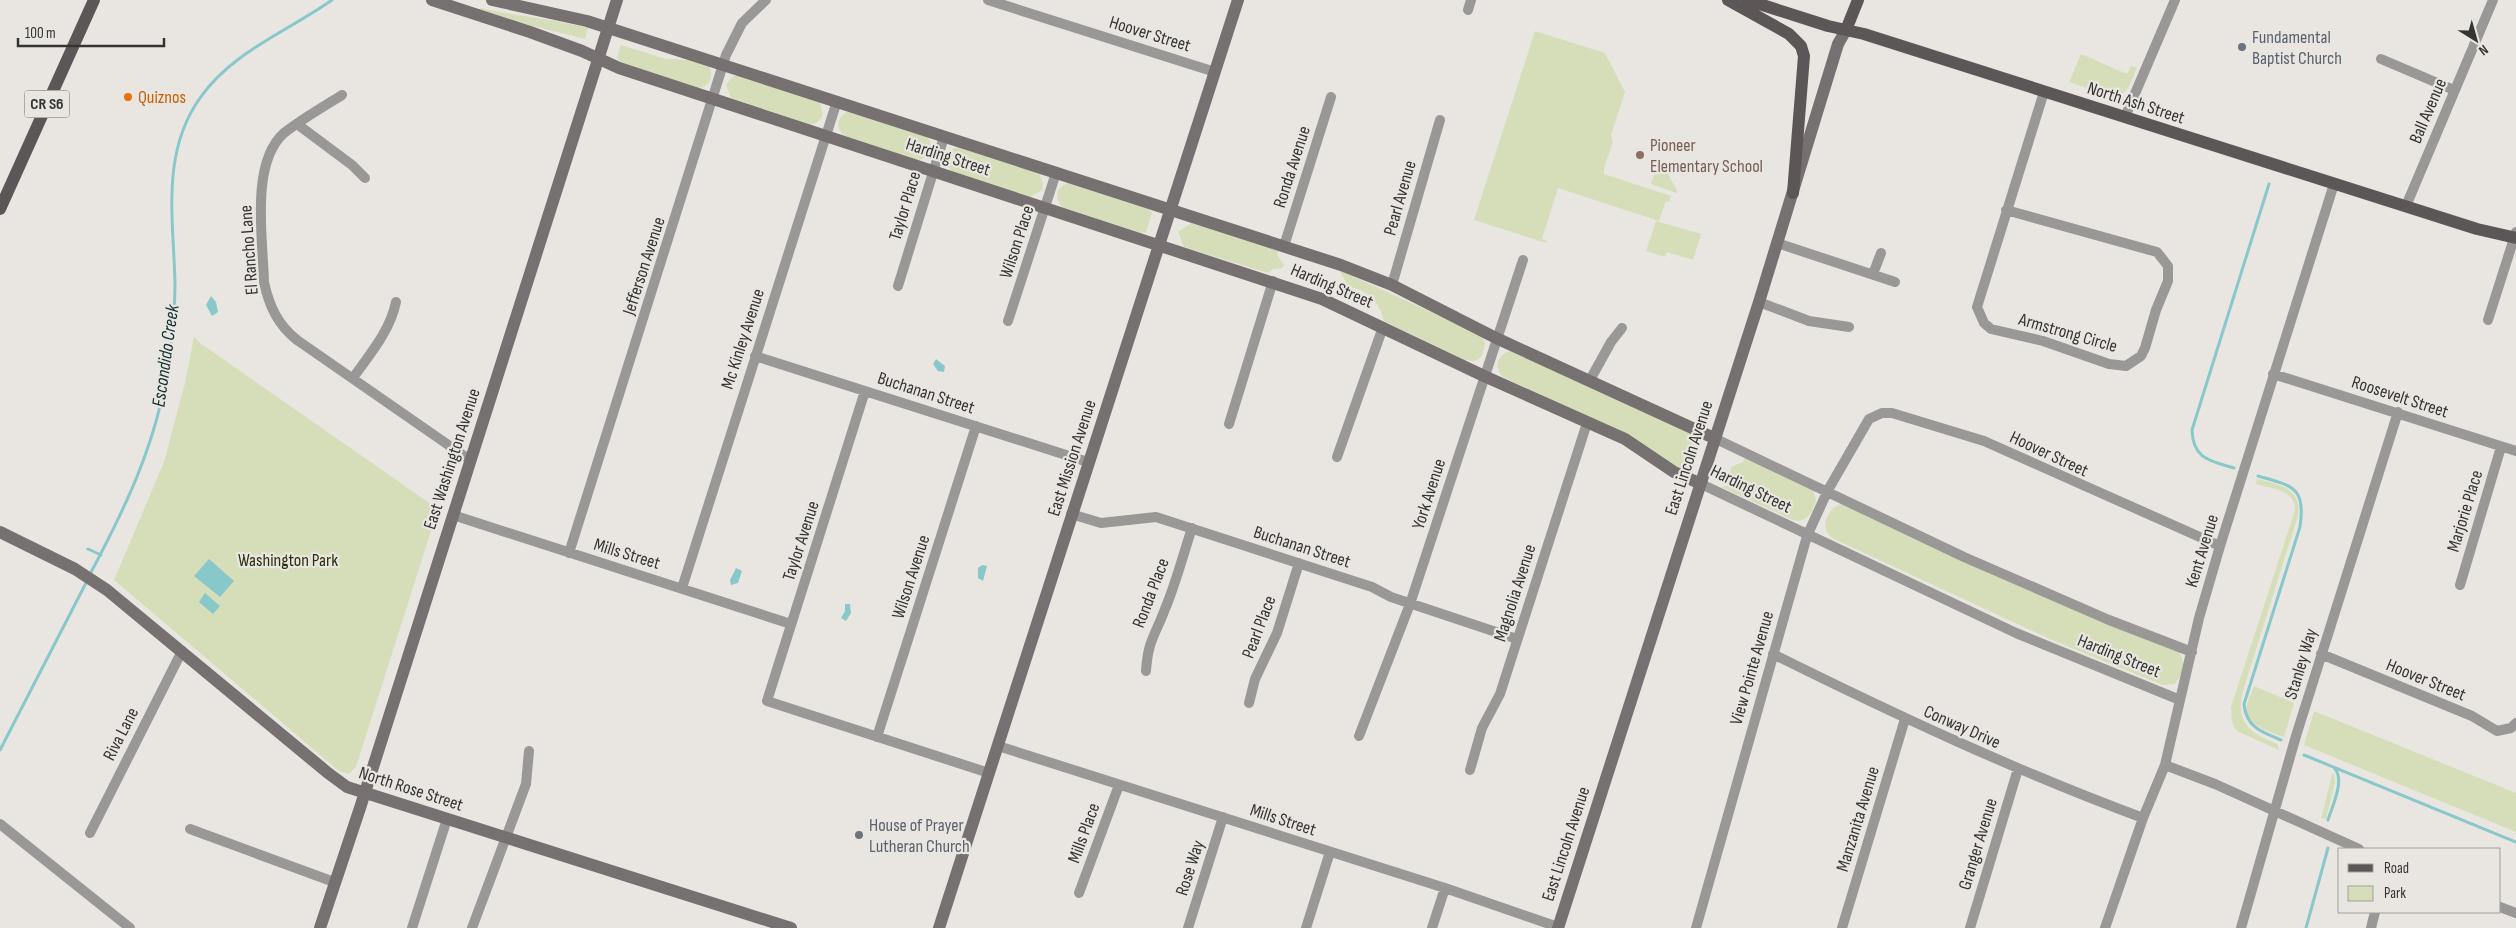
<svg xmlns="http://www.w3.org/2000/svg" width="2516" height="928" font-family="'Sofia Sans Condensed',sans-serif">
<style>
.green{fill:#d6deb9}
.water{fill:#88c7ca}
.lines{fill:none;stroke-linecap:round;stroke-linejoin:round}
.stream{stroke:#88c7ca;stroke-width:3}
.street{stroke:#9a9797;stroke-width:10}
.secondary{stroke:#767170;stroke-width:12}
.primary{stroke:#5c5756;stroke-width:12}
.worship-dot{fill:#6b7280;stroke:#e9e6e1;stroke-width:2}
.food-dot{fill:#e8710a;stroke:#e9e6e1;stroke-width:2}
.education-dot{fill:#8d6e63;stroke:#e9e6e1;stroke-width:2}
.labels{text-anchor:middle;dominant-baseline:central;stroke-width:4.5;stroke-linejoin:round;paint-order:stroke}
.shield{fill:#e9e6e1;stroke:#6b6966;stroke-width:1}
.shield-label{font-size:16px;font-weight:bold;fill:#353432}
.street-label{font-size:18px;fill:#353432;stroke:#e9e6e1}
.worship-label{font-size:18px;fill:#5b616d;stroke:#e9e6e1;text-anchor:start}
.food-label{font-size:18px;fill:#c56008;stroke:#e9e6e1;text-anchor:start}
.education-label{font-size:18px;fill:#785e54;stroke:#e9e6e1;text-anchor:start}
.park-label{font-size:18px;fill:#2a300b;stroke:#e9e6e1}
.water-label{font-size:19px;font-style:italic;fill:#103032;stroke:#e9e6e1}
</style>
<rect width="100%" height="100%" fill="#e9e6e1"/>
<path class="green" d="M481 8C517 16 552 19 588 28L585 39 505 19 479 10Z
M1535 31 1605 53 1625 92 1611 135 1613 142 1604 168V174L1671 196 1669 202 1666 201 1659 221 1558 188 1542 239 1547 241 1546 243 1474 220Z
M621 45 666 59 693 60 709 66C714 76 711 86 698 88L624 64 617 58Z
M2081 54 2127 74 2131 66 2137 68C2131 81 2129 95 2113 97L2069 82Z
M737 75 820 102 823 115 818 122 810 125 731 98 726 85 732 77Z
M849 111 927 136C935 147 931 158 918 160L843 135C835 126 838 115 849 111Z
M958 147 1039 173 1043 183 1042 190 1030 197 951 171C944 161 945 150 958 147Z
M1660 158 1677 191 1676 193 1651 184Z
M1068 183 1148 209 1152 213 1146 232 1140 233 1062 207C1054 198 1056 187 1068 183Z
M1656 221 1701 234 1693 260 1667 252 1665 257 1646 251Z
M1191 223 1278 251 1277 255 1284 265 1282 268 1273 269 1268 273 1184 247 1178 232Z
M1339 270 1481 335 1485 343 1482 356 1475 361 1465 360 1384 321C1376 294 1367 292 1342 284L1346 282Z
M194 337 200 343 438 509 356 767 349 774 339 771 114 580 164 462 185 383Z
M1510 351 1697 436 1699 438 1697 440C1700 449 1697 460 1689 466L1690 469H1680L1626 434 1505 378C1493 370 1496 355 1510 351Z
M1745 457 1813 490 1816 500C1813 512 1807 524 1793 520L1721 487 1729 485 1731 467 1743 462Z
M2257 479C2279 485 2302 487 2298 516L2242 694C2242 700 2240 705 2241 710 2243 730 2261 737 2277 744L2279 750 2239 732C2230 726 2232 718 2231 707L2295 510C2295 490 2271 488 2256 484Z
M1841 504 2179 652C2186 661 2183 676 2174 684L2163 685 2052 640 1832 538C1819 528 1827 508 1841 504Z
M2254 686 2294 703 2284 737C2269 732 2240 724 2248 701 2249 697 2252 692 2254 686Z
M2314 711 2516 793V832L2304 745Z
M2333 771 2335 782 2326 819 2321 818Z"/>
<path class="water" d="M211 296 216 302 218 312 212 316 206 305Z
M936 359 945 366 944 372 938 371 933 364Z
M209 559 234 581 220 597 194 576Z
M982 565 987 566 983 581 978 578V568Z
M736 568 742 571 738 583 731 585 730 580Z
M205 593 220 606 213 614 199 602Z
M845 604H850L851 613 846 621 841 618 845 611Z"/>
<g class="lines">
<path class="stream" d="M2234 468C2210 461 2193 459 2192 430L2269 184
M2258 476C2293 486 2306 487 2300 527L2244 704C2246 727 2261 732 2281 740
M88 549 101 555
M89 576C125 509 158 440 168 364 172 338 175 312 175 285 174 222 160 154 200 98 232 52 288 31 332 0
M0 750 87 581
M2304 755 2516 842
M2328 820C2332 807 2345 780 2335 769
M2306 928 2328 848"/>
<path class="street" d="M988 0 1215 72
M1468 10 1471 0
M2381 59 2454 90
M342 95C323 107 302 119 284 133 250 163 263 240 264 282 269 306 278 325 297 340L470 460
M2125 117 2175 0
M297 124 352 165 365 178
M2406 206 2493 0
M2006 210 2157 252 2168 266V281L2156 310 2145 348 2141 356 2126 366 2109 364 2043 341 1991 329 1984 323 1977 307 2044 92
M1777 243 1895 282
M1284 246 1331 97
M1873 274 1881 253
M1392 285 1440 120
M898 286 944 137
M1759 302 1809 321 1849 327
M2488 320 2516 232
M1008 321 1056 173
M755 356 1088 462
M2273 374 2516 451
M353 378C370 354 390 331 396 302
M1590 380 1611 342 1622 328
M865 391 767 701 989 773
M1229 424 1273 281
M1714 438 1964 557 2109 620 2192 652
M1337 457 1383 327
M1699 483 2016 633 2180 700
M1071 514 1101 523 1156 517 1372 587 1391 597 1517 639
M453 515 791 624
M569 553 726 55 742 23 766 0
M2460 585 2501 447
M682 588 837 101
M1773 654C1894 714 2016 771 2143 818
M2321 654 2472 716 2497 731 2511 728 2516 723
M1146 671C1148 640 1155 636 1165 609 1176 583 1183 555 1192 528
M1249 703 1255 679 1277 633 1299 563
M1359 736 1410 604 1523 260
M877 737 976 426
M998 746 1445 888 1558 927
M2165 765 2215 784 2359 849
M1470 770 1482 728 1500 694 1587 423
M0 824 130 928
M190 829 334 882
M90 833 182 651
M1079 893 1119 785
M2500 907 2516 913
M412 928 447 819
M472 928 526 784 529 751
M1188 928 1223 817
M1306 928 1330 852
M1432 928 1445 888
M1696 928 1807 536 1828 490 1869 419 1882 413H1892L1984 441 2220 546
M1842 928 1905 719
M1970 928 2018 769
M2105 928 2143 818 2165 765 2199 618 2220 546 2334 184
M2241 928 2296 736 2398 412
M2371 928 2375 912"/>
<path class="secondary" d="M432 0 530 32 582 51 619 68 1322 299 1484 376 1625 439 1674 472 1699 483
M492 0 587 21 1341 265 1392 285 1496 338 1714 438
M0 532 75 569 107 590 328 773 347 787 791 928
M320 928 360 808 617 0
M939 928 1238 0
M1558 928 1759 302 1838 44 1846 30"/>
<path class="primary" d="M1728 0 1789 34 1801 46 1804 56 1793 193
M1747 0 1828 26 1864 34 2477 229 2516 238
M1846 30 1858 0
M0 209 94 0"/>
</g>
<g class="worship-dot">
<circle cx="2242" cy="47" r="5"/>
<circle cx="859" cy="835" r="5"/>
</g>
<circle class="food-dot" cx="128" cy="97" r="5"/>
<circle class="education-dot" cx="1640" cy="155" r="5"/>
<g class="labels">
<rect class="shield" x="24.5" y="90.5" width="45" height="27" rx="4"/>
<g class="shield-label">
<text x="47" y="104">CR S6</text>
</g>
<g class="street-label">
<text transform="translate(1150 34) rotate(17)">Hoover Street</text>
<text transform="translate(2136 103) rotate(18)">North Ash Street</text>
<text transform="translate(2428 111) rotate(-67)">Ball Avenue</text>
<text transform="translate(948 157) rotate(18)">Harding Street</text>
<text transform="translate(1292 167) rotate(-72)">Ronda Avenue</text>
<text transform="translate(1400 198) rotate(-74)">Pearl Avenue</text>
<text transform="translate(905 206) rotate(-73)">Taylor Place</text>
<text transform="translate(1017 242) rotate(-72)">Wilson Place</text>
<text transform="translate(249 250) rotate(-94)">El Rancho Lane</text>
<text transform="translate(644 266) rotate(-72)">Jefferson Avenue</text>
<text transform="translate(1332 286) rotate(23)">Harding Street</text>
<text transform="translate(2068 333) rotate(16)">Armstrong Circle</text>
<text transform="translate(743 339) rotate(-72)">Mc Kinley Avenue</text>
<text transform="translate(926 393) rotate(18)">Buchanan Street</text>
<text transform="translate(2400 397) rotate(18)">Roosevelt Street</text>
<text transform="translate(2049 454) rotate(25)">Hoover Street</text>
<text transform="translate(1072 458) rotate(-72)">East Mission Avenue</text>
<text transform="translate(1689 458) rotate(-72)">East Lincoln Avenue</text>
<text transform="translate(452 459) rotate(-72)">East Washington Avenue</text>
<text transform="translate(1751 489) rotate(26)">Harding Street</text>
<text transform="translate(1429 494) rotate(-72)">York Avenue</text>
<text transform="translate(2465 511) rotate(-73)">Marjorie Place</text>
<text transform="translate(801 541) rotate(-72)">Taylor Avenue</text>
<text transform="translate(1302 547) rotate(18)">Buchanan Street</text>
<text transform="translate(2202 551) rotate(-73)">Kent Avenue</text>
<text transform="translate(627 554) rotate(17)">Mills Street</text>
<text transform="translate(911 577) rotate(-72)">Wilson Avenue</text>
<text transform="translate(1151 593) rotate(-69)">Ronda Place</text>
<text transform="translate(1515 593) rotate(-72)">Magnolia Avenue</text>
<text transform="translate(1259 627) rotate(-69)">Pearl Place</text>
<text transform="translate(2119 656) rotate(22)">Harding Street</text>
<text transform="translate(2301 664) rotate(-73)">Stanley Way</text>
<text transform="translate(1752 668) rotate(-74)">View Pointe Avenue</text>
<text transform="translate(2426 680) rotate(22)">Hoover Street</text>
<text transform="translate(1962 727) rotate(24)">Conway Drive</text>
<text transform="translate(121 734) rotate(-63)">Riva Lane</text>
<text transform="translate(411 789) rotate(18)">North Rose Street</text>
<text transform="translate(1858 819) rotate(-73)">Manzanita Avenue</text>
<text transform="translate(1283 820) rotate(18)">Mills Street</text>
<text transform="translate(1084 833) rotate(-70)">Mills Place</text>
<text transform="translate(1566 844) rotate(-72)">East Lincoln Avenue</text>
<text transform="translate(1978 844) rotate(-73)">Granger Avenue</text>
<text transform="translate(1190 868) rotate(-72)">Rose Way</text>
</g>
<g class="worship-label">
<text x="2252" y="37">Fundamental<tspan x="2252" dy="21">Baptist Church</tspan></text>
<text x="869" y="825">House of Prayer<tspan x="869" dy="21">Lutheran Church</tspan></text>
</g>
<g class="food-label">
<text x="138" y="97">Quiznos</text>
</g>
<g class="education-label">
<text x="1650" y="145">Pioneer<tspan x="1650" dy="21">Elementary School</tspan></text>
</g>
<g class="park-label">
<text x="288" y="560">Washington Park</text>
</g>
<g class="water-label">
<text transform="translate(166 356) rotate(-82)">Escondido Creek</text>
</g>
</g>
<rect x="2338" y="848" width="162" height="65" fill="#e9e6e1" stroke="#a19f9b"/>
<rect x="2348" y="864" width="25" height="8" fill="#5c5756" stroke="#a19f9b"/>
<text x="2384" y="873" font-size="15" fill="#353432">Road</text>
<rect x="2348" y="886" width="25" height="15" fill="#d6deb9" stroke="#a19f9b"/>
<text x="2384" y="898" font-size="15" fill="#353432">Park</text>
<g transform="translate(2476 40) rotate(143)" stroke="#e9e6e1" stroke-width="4" paint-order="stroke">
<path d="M0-4L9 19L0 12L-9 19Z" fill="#353432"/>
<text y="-8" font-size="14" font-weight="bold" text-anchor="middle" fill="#353432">N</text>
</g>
<path d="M18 38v8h146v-8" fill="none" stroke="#353432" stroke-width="2.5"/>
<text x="25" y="38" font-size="15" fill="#353432" stroke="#e9e6e1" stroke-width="4" paint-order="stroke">100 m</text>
</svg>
